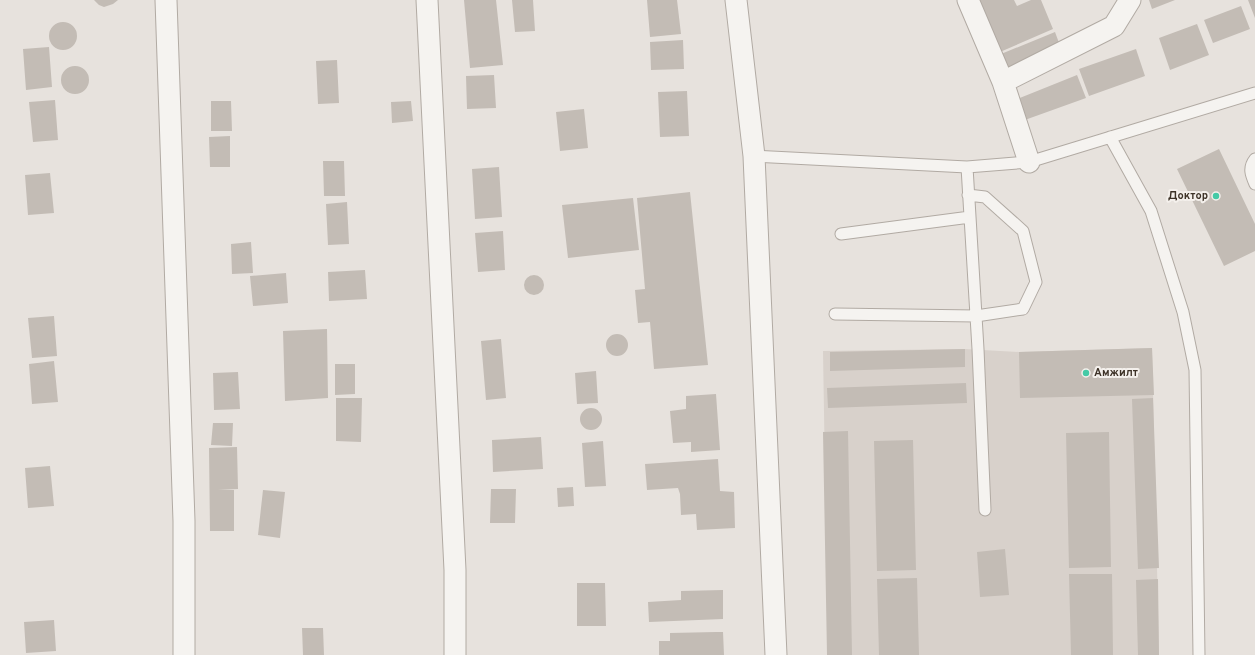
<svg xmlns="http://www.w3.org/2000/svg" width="1255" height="655" font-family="Overpass,sans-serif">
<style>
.built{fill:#d8d1cb}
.building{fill:#c3bcb5}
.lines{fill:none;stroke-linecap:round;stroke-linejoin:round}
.lane-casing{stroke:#b1aaa3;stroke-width:13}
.street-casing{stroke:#b1aaa3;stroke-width:23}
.lane{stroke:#f5f3f0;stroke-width:11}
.street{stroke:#f5f3f0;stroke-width:21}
.poi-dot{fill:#44caa6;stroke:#f4f0ec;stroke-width:1.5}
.labels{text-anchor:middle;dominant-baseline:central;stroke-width:4;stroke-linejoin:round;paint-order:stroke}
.poi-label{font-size:11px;font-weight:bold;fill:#3d3227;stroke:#f4f0ec;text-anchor:end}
</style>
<rect width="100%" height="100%" fill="#e7e2dd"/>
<path class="built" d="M1152 348 1159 655H828L823 351 965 349 1019 352Z"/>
<path class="building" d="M94 0H118L113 4 104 7 99 5Z
M464 0H496L503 65 470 68Z
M512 0H533L535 31 515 32Z
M647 0H677L681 34 650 37Z
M977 0H1014L1017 6 1031 0H1041L1053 29 1000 52Z
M1149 0H1175L1152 9Z
M1248 0H1255V18Z
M1241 6 1250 29 1213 43 1204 20Z
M49 36a14 14 0 1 1 28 0a14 14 0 1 1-28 0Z
M1197 24 1209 55 1170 70 1159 38Z
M1055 32 1062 51 1009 78 1001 54Z
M683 40 684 69 651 70 650 42Z
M49 47 52 87 26 90 23 49Z
M1136 49 1145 76 1089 96 1079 69Z
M337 60 339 103 318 104 316 61Z
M61 80a14 14 0 1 1 28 0a14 14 0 1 1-28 0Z
M494 75 496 108 467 109 466 76Z
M1077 75 1086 98 1022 121 1015 100Z
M687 91 689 136 660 137 658 92Z
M55 100 58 140 33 142 29 102Z
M211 101H231L232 131H211Z
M411 101 413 121 392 123 391 102Z
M584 109 588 148 560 151 556 112Z
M230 136V167H210L209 137Z
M1219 149 1255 224V251L1224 266 1177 169Z
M323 161H344L345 196H324Z
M499 167 502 217 475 219 472 169Z
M50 173 54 213 28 215 25 175Z
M690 192 708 365 654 369 650 322 638 323 635 290 645 289 637 198Z
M633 198 639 250 568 258 562 205Z
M347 202 349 244 328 245 326 204Z
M503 231 505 270 478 272 475 233Z
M251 242 253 273 232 274 231 244Z
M365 270 367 299 329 301 328 272Z
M286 273 288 303 253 306 250 276Z
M524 285a10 10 0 1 1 20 0a10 10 0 1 1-20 0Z
M54 316 57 356 32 358 28 318Z
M327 329 328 398 285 401 283 331Z
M606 345a11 11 0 1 1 22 0a11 11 0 1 1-22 0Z
M501 339 506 398 486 400 481 341Z
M1152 348 1154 395 1020 398 1019 352Z
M965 349V367L830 371V352Z
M54 361 58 402 32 404 29 364Z
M335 364H355V394L335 395Z
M596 371 598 403 577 404 575 373Z
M238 372 240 409 214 410 213 373Z
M966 383 967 403 828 408 827 388Z
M716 394 720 450 691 452V442L673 443 670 411 686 409V396Z
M336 398H362L361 442 336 441Z
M1153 398 1159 568 1138 569 1132 399Z
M580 419a11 11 0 1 1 22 0a11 11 0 1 1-22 0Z
M213 423H233L232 446 211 445Z
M848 431 852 655H827L823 432Z
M1109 432 1111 567 1069 568 1066 433Z
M541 437 543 469 493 472 492 440Z
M913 440 916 570 877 571 874 441Z
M603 441 606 486 585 487 582 443Z
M237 447 238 489 218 490H234V531H210L209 448Z
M718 459 720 491 734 492 735 528 697 530 696 514 681 515 680 494 678 488 647 490 645 464Z
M50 466 54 506 28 508 25 468Z
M573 487 574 506 558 507 557 488Z
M491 489H516L515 523H490Z
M263 490 285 492 280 538 258 535Z
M1005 549 1009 595 980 597 977 552Z
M1069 574H1112L1113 655H1071Z
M917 578 919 655H879L877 579Z
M1158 579 1159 655H1138L1136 580Z
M577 583H605L606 626H577Z
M723 590V619L649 622 648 602 681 600V591Z
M54 620 56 651 26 653 24 622Z
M302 628H323L324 655H303Z
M716 632H723L724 655H659V641H670V633Z"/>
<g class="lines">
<defs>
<path id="lane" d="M1110 137 1151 211 1183 312 1195 370 1199 655
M754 156 967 167 978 349 985 510
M1255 159C1248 168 1251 175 1255 184
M967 167 1029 162 1255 93
M841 234 970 217
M835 314 976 316 1023 309 1036 282 1023 231 985 197 968 195"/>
<path id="street" d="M166 0 184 521V655
M427 0 455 570V655
M736 0 754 156 776 655
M968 0 1003 82 1029 162
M1003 82 1114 26 1130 0"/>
</defs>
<use href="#lane" class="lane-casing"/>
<use href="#street" class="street-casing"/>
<use href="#lane" class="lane"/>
<use href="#street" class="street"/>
</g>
<g class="poi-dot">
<circle cx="1216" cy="196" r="4"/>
<circle cx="1086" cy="373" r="4"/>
</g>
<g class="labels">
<g class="poi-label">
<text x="1208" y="196">Доктор</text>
<text x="1094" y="373" text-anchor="start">Амжилт</text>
</g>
</g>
</svg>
